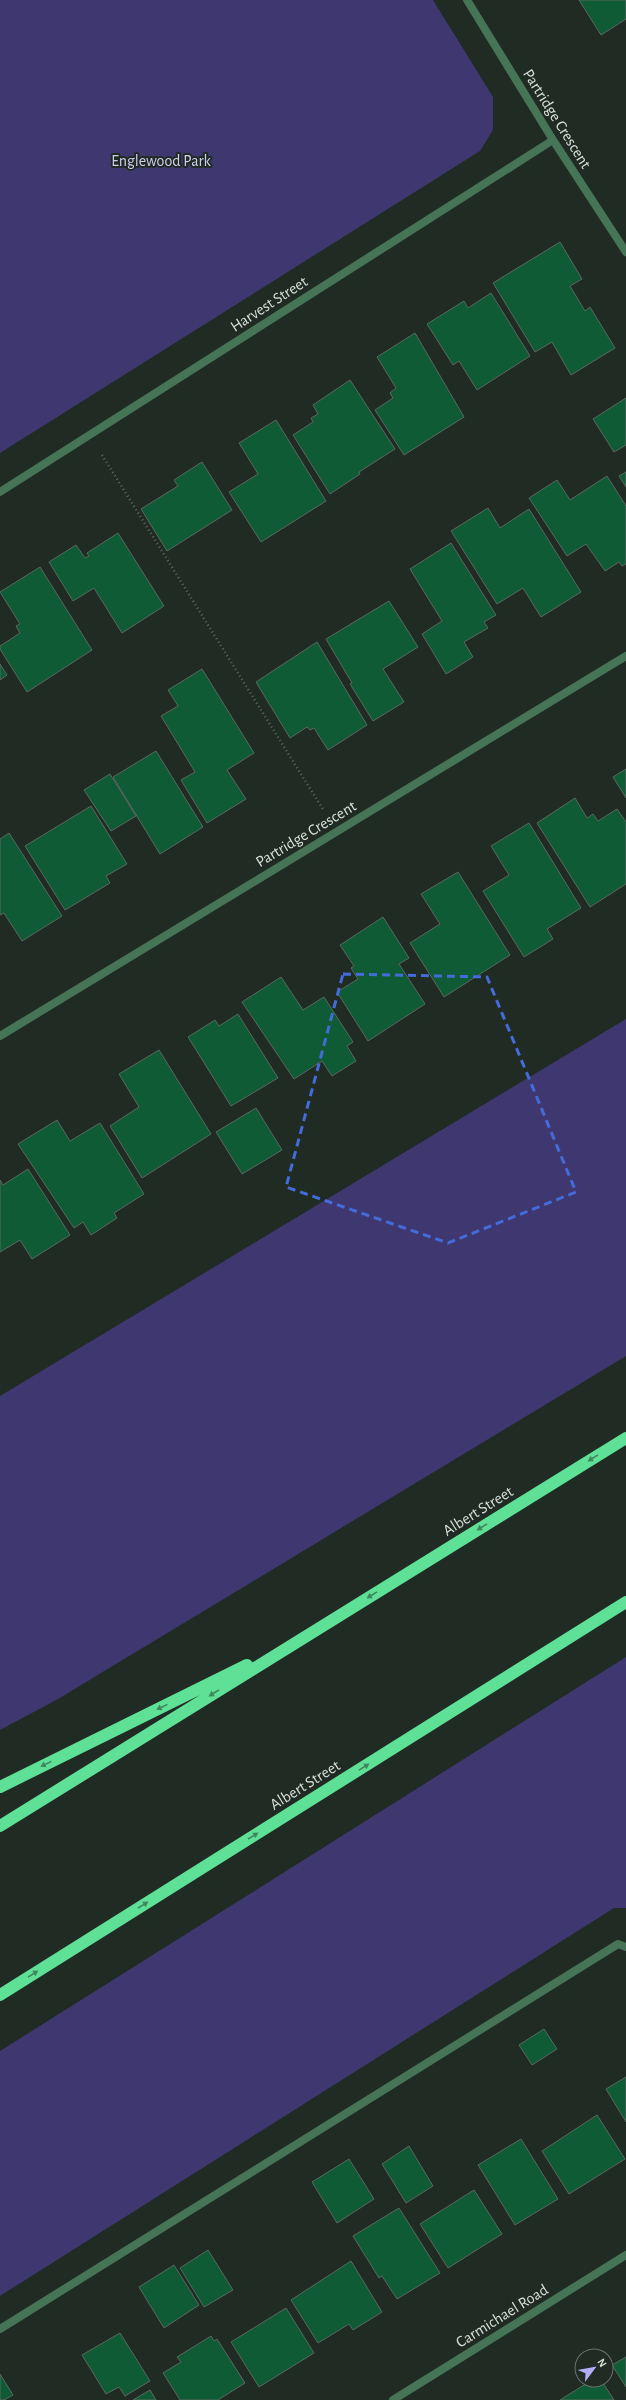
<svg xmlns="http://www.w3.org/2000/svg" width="626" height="2400" font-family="'Alegreya Sans',sans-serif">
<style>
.green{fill:#3f376f}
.building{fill:#0e5b35;stroke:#5c6860}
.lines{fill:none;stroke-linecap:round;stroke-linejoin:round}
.path{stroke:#5f6861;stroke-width:2.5;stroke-dasharray:1 3;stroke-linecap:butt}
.lane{stroke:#467457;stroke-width:8}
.street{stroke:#467457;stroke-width:8}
.highway{stroke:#5fe097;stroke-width:12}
.oneway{fill:#40865d}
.marked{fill:none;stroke:#436bd9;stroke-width:3;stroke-dasharray:8 5;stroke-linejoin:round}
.labels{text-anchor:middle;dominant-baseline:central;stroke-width:4;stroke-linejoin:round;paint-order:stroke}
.street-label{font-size:16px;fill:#d9e0db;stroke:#202b23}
.park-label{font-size:16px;fill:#cfcdf1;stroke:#202b23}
</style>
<rect width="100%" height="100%" fill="#202b23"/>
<path class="green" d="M0 0H433L493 97V130L480 151 0 453Z
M626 1019V1356L58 1699 0 1730V1396Z
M626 1657V1908H614L0 2296V2051Z"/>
<path class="building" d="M579 0H626V19L601 35Z
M560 242 582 279 570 286 585 311 590 307 615 348 571 375 552 342 535 352 493 283Z
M491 293 530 356 477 390 459 361 453 365 427 324 464 301 468 308Z
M415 333 464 417 404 455 375 410 393 398 390 393 396 388 377 357Z
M350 380 395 449 359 472 360 474 330 494 293 435 313 422 311 418 318 414 313 405Z
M626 398V445L614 452 593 419Z
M276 420 326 501 261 542 229 492 258 474 239 443Z
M202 462 232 510 167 551 141 509 178 486 174 480Z
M626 472V487L619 476Z
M607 476 626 506V564L622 566 619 562 605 571 586 544 567 556 529 498 557 480 570 500Z
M488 508 500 528 529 509 581 592 541 617 523 588 497 604 451 531Z
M118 533 164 606 122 633 94 588 73 601 49 562 76 545 85 558 89 556 87 553Z
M451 543 496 615 484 622 488 628 464 642 473 657 446 674 422 634 442 621 410 569Z
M40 567 92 650 27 692 0 649V646L20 633 16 626 20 624 0 592Z
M389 601 418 647 383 669 404 702 373 721 350 684 352 683 326 639Z
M317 642 367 725 328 750 314 728 310 730 307 727 290 738 256 682Z
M0 664 7 675 0 680Z
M202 669 254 753 227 770 246 799 207 823 181 780 195 772 161 716 178 706 168 690Z
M156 751 203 827 160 854 113 777Z
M626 769V798L613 777Z
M110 774 136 816 111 831 84 790Z
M575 798 587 818 593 814 598 821 617 809 626 822V884L590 907 537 823Z
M91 806 127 864 106 876 110 883 65 910 25 846Z
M529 823 581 908 547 929 553 939 524 957 483 891 509 875 491 846Z
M9 833 62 916 22 941 4 913 0 915V839Z
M458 872 510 955 444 997 410 943 440 924 421 894Z
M383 917 409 958 399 964 425 1004 368 1041 337 992 358 979 351 968 354 966 340 945Z
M281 977 303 1010 324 997 353 1042 347 1046 356 1061 332 1076 322 1061 294 1079 242 1002Z
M238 1014 278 1078 231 1106 188 1037 215 1020 219 1026Z
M159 1050 211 1134 142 1178 110 1126 139 1107 119 1074Z
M256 1108 282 1150 242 1174 216 1132Z
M57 1120 70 1141 100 1123 144 1194 114 1213 117 1218 91 1235 83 1222 74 1228 18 1144Z
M28 1169 70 1235 32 1259 20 1240 0 1252V1180L3 1185Z
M544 2029 557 2049 532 2065 519 2045Z
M626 2077V2122L606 2089Z
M597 2115 625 2159 569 2194 542 2151Z
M521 2139 558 2199 515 2225 478 2165Z
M409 2146 433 2186 406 2203 382 2164Z
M349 2159 374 2199 337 2223 312 2182Z
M474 2190 502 2234 448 2268 420 2224Z
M399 2208 440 2273 397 2299 382 2276 379 2278 353 2236Z
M208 2250 233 2290 204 2307 180 2268Z
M351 2261 382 2312 353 2330 349 2324 318 2343 291 2300Z
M174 2265 199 2305 164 2328 139 2287Z
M286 2308 314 2353 259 2387 231 2342Z
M120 2333 150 2381 125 2396 119 2387 106 2394 82 2355Z
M211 2336 214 2341 217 2339 245 2383 218 2400H180L163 2373 181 2362 177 2357Z
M626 2357V2387L612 2365Z
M0 2374 13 2395 4 2400H0Z
M592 2380H601L614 2400H560Z
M150 2390 156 2400H133Z"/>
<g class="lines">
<path class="path" d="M102 455 324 811"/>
<path class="lane" d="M0 2329 618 1944 626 1947"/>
<path class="street" d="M467 0 553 140 626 252
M0 492 553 140
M0 1036 626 656
M393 2400 626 2255"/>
<path class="highway" d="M0 1787 247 1665
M0 1826 626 1438
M0 1995 626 1602"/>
</g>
<defs><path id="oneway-solid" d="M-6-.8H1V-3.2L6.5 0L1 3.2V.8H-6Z"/></defs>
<g class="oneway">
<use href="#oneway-solid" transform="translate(593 1458) rotate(148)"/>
<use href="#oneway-solid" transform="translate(482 1527) rotate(148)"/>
<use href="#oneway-solid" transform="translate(372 1595) rotate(148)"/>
<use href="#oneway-solid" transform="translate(214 1693) rotate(148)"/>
<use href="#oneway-solid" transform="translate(162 1707) rotate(154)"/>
<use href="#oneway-solid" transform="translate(46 1764) rotate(154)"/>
<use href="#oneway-solid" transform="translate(364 1767) rotate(-32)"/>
<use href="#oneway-solid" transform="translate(253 1836) rotate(-32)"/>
<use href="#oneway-solid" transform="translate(143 1905) rotate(-32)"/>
<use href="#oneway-solid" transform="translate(33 1974) rotate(-32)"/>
</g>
<path class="marked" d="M343 974 487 977 576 1192 448 1243 286 1187Z"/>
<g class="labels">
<g class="street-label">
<text transform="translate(557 119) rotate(58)">Partridge Crescent</text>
<text transform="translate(269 304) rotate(-33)">Harvest Street</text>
<text transform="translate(306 834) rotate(-31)">Partridge Crescent</text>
<text transform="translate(478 1511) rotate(-32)">Albert Street</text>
<text transform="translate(305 1785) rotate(-32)">Albert Street</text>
<text transform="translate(502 2316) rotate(-32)">Carmichael Road</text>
</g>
<g class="park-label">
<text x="161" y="161">Englewood Park</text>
</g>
</g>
<g transform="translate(594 2368) rotate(58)"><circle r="19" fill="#202b23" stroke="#6a736d"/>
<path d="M0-3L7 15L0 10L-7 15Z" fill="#b3adf9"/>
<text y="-6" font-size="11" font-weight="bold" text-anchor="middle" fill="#d9e0db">N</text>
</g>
</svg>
